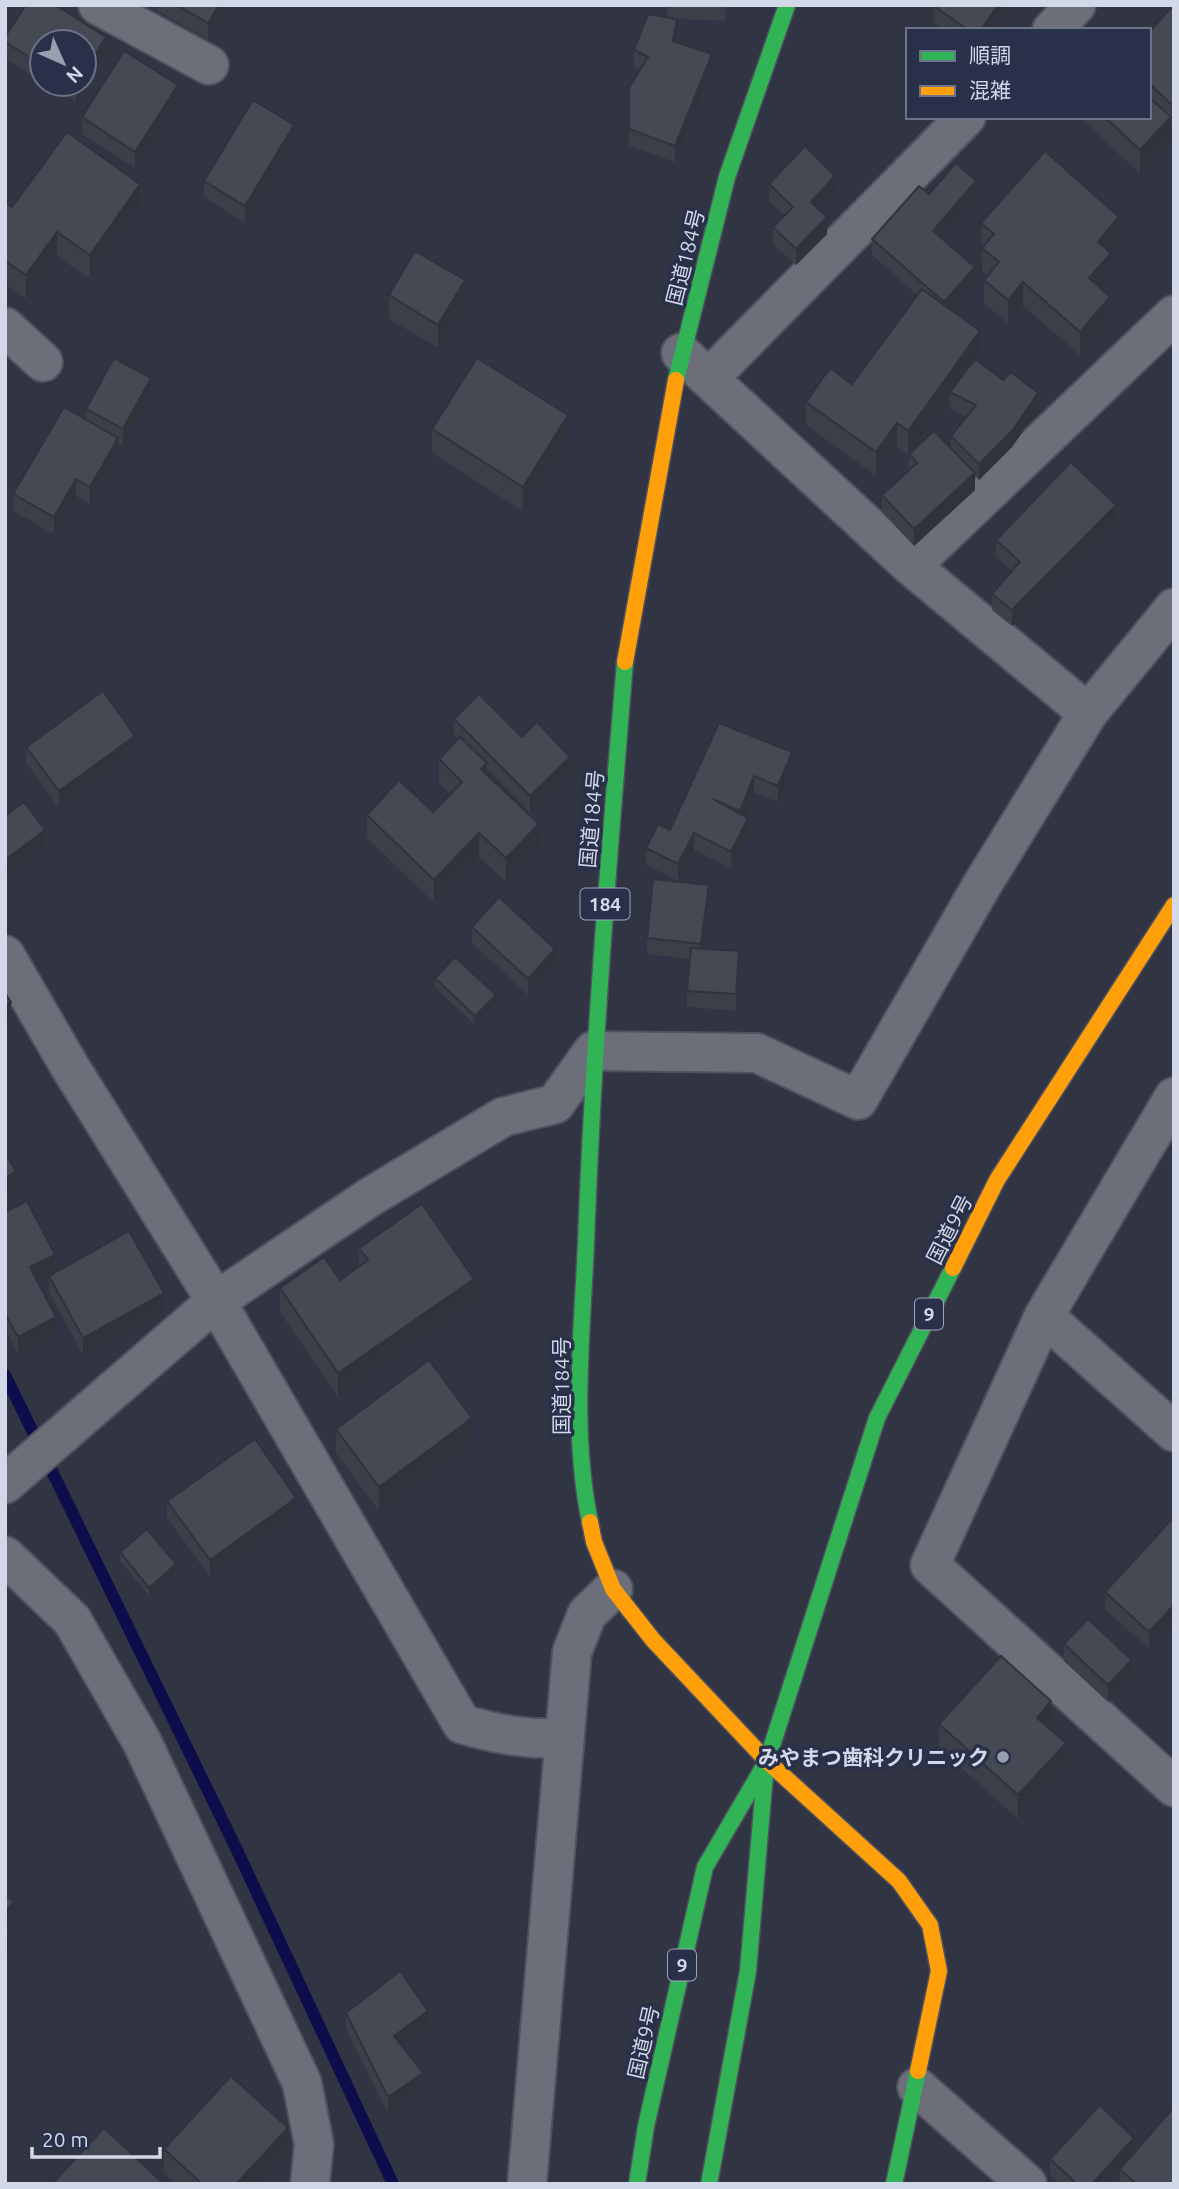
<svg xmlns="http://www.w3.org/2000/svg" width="1179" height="2189" font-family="Ubuntu,'Noto Sans JP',sans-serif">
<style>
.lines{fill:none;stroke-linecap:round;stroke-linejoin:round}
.stream{stroke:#0c0d4a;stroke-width:12}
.street-casing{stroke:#4f515e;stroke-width:42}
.fast-casing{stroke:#4f515e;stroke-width:19}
.slow-casing{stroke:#4f515e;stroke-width:19}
.street{stroke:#6c6f79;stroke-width:38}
.fast{stroke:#30b455;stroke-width:16}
.slow{stroke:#ff9f0a;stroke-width:16}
.wall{fill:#3b3f48;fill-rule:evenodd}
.shaded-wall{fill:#30333b}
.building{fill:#454954;stroke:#30333b;stroke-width:2}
.poi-dot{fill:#9a9fae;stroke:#29304a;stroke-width:2.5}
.labels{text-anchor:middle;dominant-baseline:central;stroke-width:7;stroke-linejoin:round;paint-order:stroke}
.shield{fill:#29304a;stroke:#9fa6b9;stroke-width:2}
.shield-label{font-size:19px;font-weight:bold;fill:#d2d8e8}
.street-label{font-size:21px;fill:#d2d8e8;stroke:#29304a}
.poi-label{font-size:21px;font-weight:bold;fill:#d2d8e8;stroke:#29304a;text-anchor:end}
</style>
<rect width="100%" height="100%" fill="#313442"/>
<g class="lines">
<path class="stream" d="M5 1375 236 1848 393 2184"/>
<defs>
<path id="street" d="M98 5 209 65
M1052 30 1076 5
M5 327 43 362
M681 353 911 566 1088 713
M709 378 966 117
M911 566 1174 315
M5 955 70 1067 216 1301 462 1724C496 1734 527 1740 563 1738
M1174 1097 1044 1316 930 1565 1174 1787
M1044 1316 1174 1432
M5 1484 216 1301 370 1197 503 1117 555 1104 593 1051 757 1053 858 1100 982 885 1088 713 1174 608
M5 1556 72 1620 142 1742 302 2083 314 2144 310 2184
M917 2087 1027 2184
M527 2184 572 1652 587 1614 613 1589"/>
<path id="fast" d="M676 380 727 177 787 5
M590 1522C571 1431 582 1335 586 1243 593 1048 609 855 625 662
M637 2184 646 2126 705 1867 767 1761 877 1418 953 1268
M709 2184 748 1971 765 1774
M894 2184 918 2071"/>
<path id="slow" d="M625 662 676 380
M953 1268 997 1180 1174 905
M590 1522 594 1542 613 1589 653 1640 767 1761
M767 1761 899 1881 930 1925 939 1971 918 2071"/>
</defs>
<use href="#street" class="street-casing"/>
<use href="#fast" class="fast-casing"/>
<use href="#slow" class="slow-casing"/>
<use href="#street" class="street"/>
<use href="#fast" class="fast"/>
<use href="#slow" class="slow"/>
</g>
<path class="wall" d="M26 5H55L106 37V53L76 102 46 84H84V42H42V81L5 59V37Z
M156 5H228L208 40 156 10Z
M667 5H726L725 21 675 19 677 36 676 42 712 71 675 162 629 146V88L640 70 634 67V50L667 17Z
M1009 5 993 30H944L934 23V6Z
M1174 5V130L1171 128V141L1140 174 1080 117H1149V32Z
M178 102 135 168 82 134V117Z
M294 142 245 223 204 197V181Z
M769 184 835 192 819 210 827 234 796 265 773 244V227L785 216 769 201Z
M929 194 976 198 941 238 975 284 951 310 980 354 976 360 1038 409 1012 447 979 480 975 476V490L914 546 882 512V495L909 470V454L908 455 897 447 876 476 806 425V402L852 384 917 295 872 255V239ZM950 397V409L966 417 951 436V449L909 453Z
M5 202 12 207 140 208 90 279 57 256 26 299 5 284Z
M981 223 1119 240 1109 252 1111 277 1101 289 1110 320 1080 355 1023 306 1008 324 984 303V280L987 276 982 272Z
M389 295 465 304 438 348 389 319Z
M151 395 123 446 118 443V455L90 504 76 496 54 534 13 511V494L86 419V409Z
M432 429 568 439 523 511 432 453Z
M1116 522 1012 626 992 610V594L1012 571 996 557V540Z
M454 719 522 737 570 774 530 813 487 768V774L539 848 506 882 479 857 434 903 367 838V815L433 812 450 794 439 783V759L458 739 454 735Z
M719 723 792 769 778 802 754 793 744 817 748 835 731 868 694 850 678 881 646 865V848L670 830Z
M26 747 135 753 59 808 26 763Z
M709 901 703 949 739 968 736 1011 687 1007V991L690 959 647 954V938Z
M472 927 555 966 528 995 472 943Z
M435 978 496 1004 475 1025 435 987Z
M5 1212 55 1271 37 1280 56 1334 18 1353 5 1329Z
M359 1248 474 1303 338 1397 280 1312V1288L340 1280 359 1266Z
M49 1276 164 1310 83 1355 49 1292Z
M336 1429 472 1441 379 1511 336 1453Z
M167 1501 296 1514 210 1577 167 1518Z
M1174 1517 1149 1649 1105 1609V1592Z
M120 1552 176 1573 149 1596 120 1561Z
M1064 1644 1132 1676 1108 1702 1064 1661Z
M939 1724 1051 1725 1049 1728 1066 1767 1018 1819 939 1748Z
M346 2013 428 2027 402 2046 423 2090 388 2114 346 2029Z
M164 2149 288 2152 258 2184H176L164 2173Z
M1134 2153 1174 2184H1120V2170L1107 2184H1059L1050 2175V2159Z"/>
<path class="shaded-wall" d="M219 5H228L208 40V23Z
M998 5H1009L993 30H981Z
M677 19V36L673 57V41Z
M106 37V53L76 102V86L77 84H84V72Z
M712 54V71L675 162V146Z
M178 85V102L135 168V152Z
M1171 117V141L1140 174V150Z
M294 125V142L245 223V206Z
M835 176V192L811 218V202Z
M976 181V198L933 247V231Z
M140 184V208L90 279V255Z
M827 217V234L796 265V249Z
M1119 217V240L1098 265V242Z
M57 232V256L26 299V275Z
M1111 253V277L1089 302V278Z
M975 267V284L944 318V302Z
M465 280V304L438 348V325Z
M1023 282V306L1008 324V300Z
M1110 297V320L1080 355V332Z
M980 331V354L952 393 950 392V397L908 455V431Z
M151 378V395L123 446V429Z
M1038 393V409L1012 447 979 480V464Z
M568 415V439L523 511V487Z
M897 423V447L876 476V452Z
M118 438V455L90 504V487Z
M975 473V490L914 546V529Z
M76 479V496L54 534V517Z
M1116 505V522L1012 626V610Z
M135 736V753L59 808V791Z
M792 752V769L778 802V786Z
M570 757V774L530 813V796Z
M487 763V787L481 769Z
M754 776V793L740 828V811Z
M748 818V835L731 868V852Z
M539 824V848L506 882V858Z
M45 830V847L5 877V860Z
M479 833V857L434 903V880Z
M694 833V850L678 881V864Z
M709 885V901L701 961V944Z
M555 949V966L528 995V979Z
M739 951V968L736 1011V994Z
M496 995V1004L475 1025V1016Z
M11 1002V1019L5 1022V1005Z
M16 1171V1188L5 1195V1178Z
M55 1255V1271L30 1283V1267Z
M474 1279V1303L338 1397V1373Z
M164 1293V1310L83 1355V1338Z
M56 1317V1334L18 1353V1337Z
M472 1418V1441L379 1511V1487Z
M296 1498V1514L210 1577V1560Z
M176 1564V1573L149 1596V1588Z
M1174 1605V1622L1149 1649V1632Z
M1132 1660V1676L1108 1702V1685Z
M1051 1701V1725L1037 1741V1718Z
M1066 1743V1767L1018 1819V1795Z
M14 1902V1919L5 1928V1912Z
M8 1937V1954L5 1956V1940Z
M428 2011V2027L394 2052V2036Z
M423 2073V2090L388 2114V2097Z
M288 2128V2152L258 2184H236Z
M1134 2138V2154L1107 2184H1092Z"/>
<path class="building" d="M26 5H55L106 37 84 72V42H42V65L5 42V37Z
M177 5H219L208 23Z
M935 5H998L981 30H968L934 6Z
M1174 5V107L1149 83V32Z
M648 14 677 19 673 41 712 54 675 146 629 129V88L648 57 634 50Z
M124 51 178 85 135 152 82 117Z
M1149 97 1171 117 1140 150 1105 117H1149Z
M253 100 294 125 245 206 204 181Z
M67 132 140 184 90 255 57 232 26 275 5 261V202L12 207Z
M805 146 835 176 811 202 827 217 796 249 773 227 793 207 769 184Z
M1045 151 1119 217 1098 242 1111 253 1089 278 1110 297 1080 332 1023 282 1008 300 984 280 999 262 982 248 994 234 981 223Z
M956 163 976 181 933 231 975 267 944 302 872 239 919 186 929 194Z
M415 251 465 280 438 325 389 295Z
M922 289 980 331 908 431 897 423 876 452 806 402 830 368 852 384Z
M114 358 151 378 123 429 86 409Z
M477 358 568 415 523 487 432 429Z
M975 359 1003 380 1011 372 1038 393 1012 431 979 464 951 436 976 405 950 392Z
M64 407 118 438 90 487 76 479 54 517 13 494Z
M934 431 975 473 914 529 882 495 917 463 909 454Z
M1071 462 1116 505 1012 610 992 594 1020 562 996 540Z
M103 691 135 736 59 791 26 747Z
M479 694 522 737 537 722 570 757 530 796 454 719Z
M719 723 792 752 778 786 754 776 740 811 713 799 748 818 731 852 694 833 678 864 646 848 658 824 670 830Z
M460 737 487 763 481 769 539 824 506 858 479 833 434 880 367 815 399 780 433 812 462 782 439 759Z
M24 802 45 830 5 860V816Z
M653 879 709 885 701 944 647 938Z
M499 897 555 949 528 979 472 927Z
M691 948 739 951 736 994 687 991Z
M455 957 496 995 475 1016 435 978Z
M5 993 11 1002 5 1005Z
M5 1153 16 1171 5 1178Z
M27 1201 55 1255 30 1267 56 1317 18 1337 5 1313V1212Z
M422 1204 474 1279 338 1373 280 1288 324 1257 340 1280 368 1260 359 1248Z
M129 1231 164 1293 83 1338 49 1276Z
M429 1360 472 1418 379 1487 336 1429Z
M255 1439 296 1498 210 1560 167 1501Z
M1174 1517V1605L1149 1632 1105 1592Z
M147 1529 176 1564 149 1588 120 1552Z
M1088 1619 1132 1660 1108 1685 1064 1644Z
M1001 1656 1051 1701 1037 1718 1066 1743 1018 1795 939 1724Z
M5 1895 14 1902 5 1912Z
M400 1971 428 2011 394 2036 423 2073 388 2097 346 2013Z
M231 2076 288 2128 236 2184H202L164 2149Z
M1100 2105 1134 2138 1092 2184H1077L1050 2159Z
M1174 2107V2184H1136L1120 2169Z
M104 2128 164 2184H52Z"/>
<circle class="poi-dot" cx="1003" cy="1757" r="7"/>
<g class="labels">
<g class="shield">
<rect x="580.5" y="888.5" width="49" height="31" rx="5"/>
<rect x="915" y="1298.5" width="28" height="31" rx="5"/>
<rect x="668" y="1949.5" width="28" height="31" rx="5"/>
</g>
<g class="shield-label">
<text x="605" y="904">184</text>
<text x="929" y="1314">9</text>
<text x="682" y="1965">9</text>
</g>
<g class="street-label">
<text transform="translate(685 257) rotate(-76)">国道184号</text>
<text transform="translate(591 819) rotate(-85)">国道184号</text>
<text transform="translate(949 1229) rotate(-63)">国道9号</text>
<text transform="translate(561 1386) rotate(-90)">国道184号</text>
<text transform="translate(643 2042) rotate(-77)">国道9号</text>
</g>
<g class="poi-label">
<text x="989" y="1757">みやまつ歯科クリニック</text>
</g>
</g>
<rect width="1179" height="2189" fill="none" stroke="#d2d8e8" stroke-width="14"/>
<rect x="906" y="28" width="245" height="91" fill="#29304a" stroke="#6d7389" stroke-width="2"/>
<rect x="920" y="51" width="35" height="10" fill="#30b455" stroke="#6d7389" stroke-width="2"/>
<text x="969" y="63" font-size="21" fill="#d2d8e8">順調</text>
<rect x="920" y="86" width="35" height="10" fill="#ff9f0a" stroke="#6d7389" stroke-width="2"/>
<text x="969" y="98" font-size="21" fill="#d2d8e8">混雑</text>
<g transform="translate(63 63) rotate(135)"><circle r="33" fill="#29304a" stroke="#6d7389" stroke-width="2"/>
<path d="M0-5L12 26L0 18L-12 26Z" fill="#9a9fae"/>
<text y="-10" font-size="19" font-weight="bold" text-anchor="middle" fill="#d2d8e8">N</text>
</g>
<path d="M32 2147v10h128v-10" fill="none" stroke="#d2d8e8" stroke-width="3.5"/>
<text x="42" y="2147" font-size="21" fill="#d2d8e8" stroke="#29304a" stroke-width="5" paint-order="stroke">20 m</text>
</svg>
